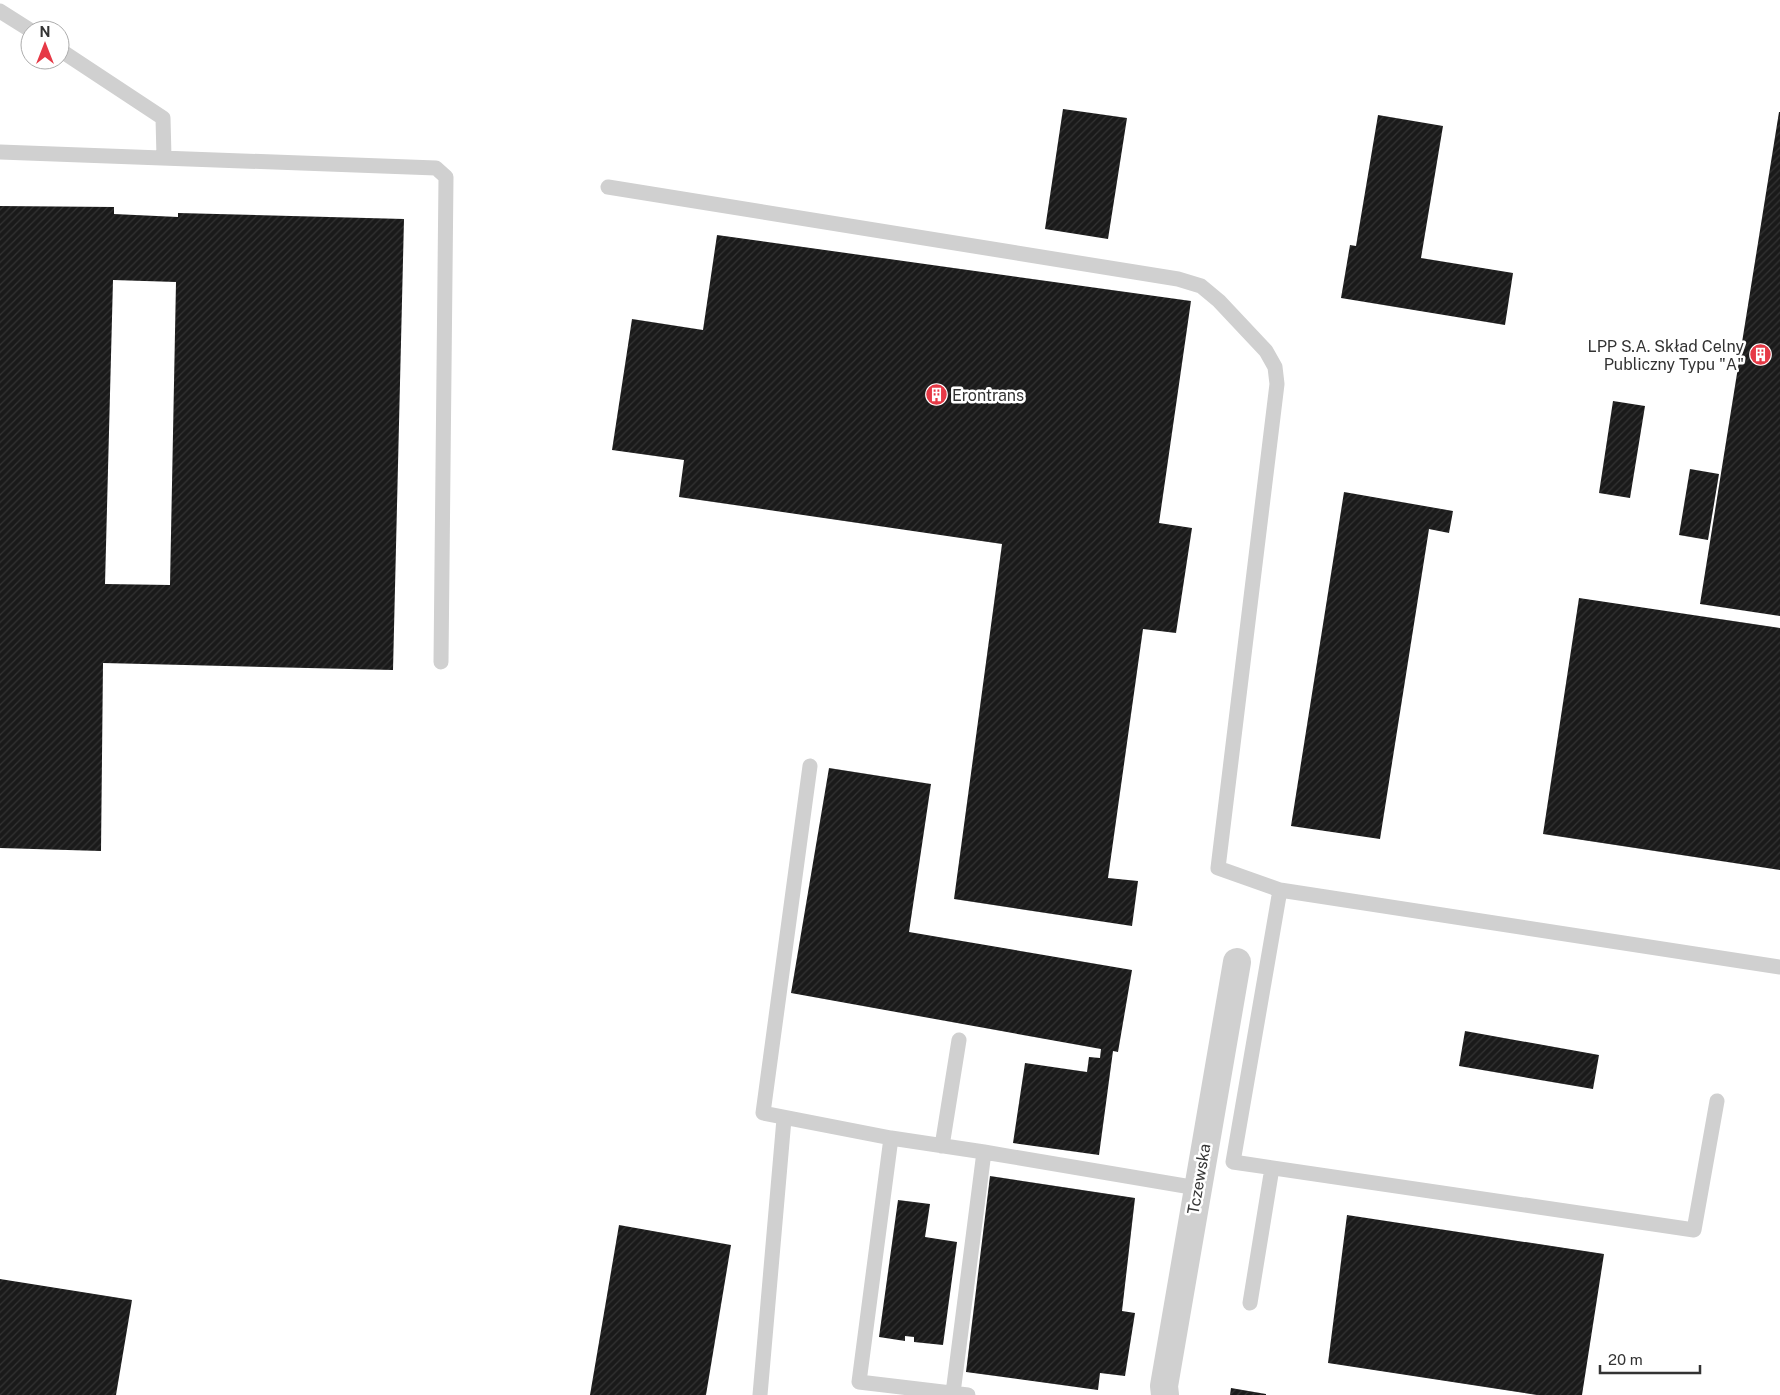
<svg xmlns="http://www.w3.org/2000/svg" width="1780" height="1395" font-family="'Public Sans',sans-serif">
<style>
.building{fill:url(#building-hatch);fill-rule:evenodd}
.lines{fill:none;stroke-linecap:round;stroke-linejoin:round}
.service{stroke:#d0d0d0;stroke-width:15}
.minor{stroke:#d0d0d0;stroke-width:28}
.labels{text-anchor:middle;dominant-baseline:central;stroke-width:5;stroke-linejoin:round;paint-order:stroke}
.poi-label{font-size:16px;fill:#333;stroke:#fff;text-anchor:end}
.street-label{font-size:16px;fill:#333;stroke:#fff}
</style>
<defs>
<pattern id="building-hatch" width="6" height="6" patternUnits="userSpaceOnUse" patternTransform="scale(1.25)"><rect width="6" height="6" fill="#1a1a1a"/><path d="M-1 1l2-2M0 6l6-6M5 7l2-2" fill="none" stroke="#333"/></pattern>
</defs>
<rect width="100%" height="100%" fill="#fff"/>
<path class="building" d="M1063 109 1127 118 1108 239 1045 229Z
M1779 112H1780V616L1700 604Z
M1378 115 1443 126 1421 258 1513 273 1505 325 1341 298 1350 245 1356 246Z
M0 206 114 207V214L178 217V213L404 219 393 670 103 663 101 851 0 848ZM113 280 176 282 170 585 105 584Z
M717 235 1191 301 1159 523 1192 528 1176 633 1143 629 1108 878 1138 881 1132 926 954 899 1002 544 679 497 684 460 612 450 632 319 703 330Z
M1613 401 1645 406 1630 498 1599 493Z
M1690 469 1719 474 1708 540 1679 535Z
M1344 492 1453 511 1449 533 1429 529 1380 839 1291 826Z
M1579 598 1780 628V870L1543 834Z
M829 768 931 784 909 932 1132 970 1118 1052 1113 1051 1099 1155 1013 1143 1025 1063 1087 1072 1089 1057 1100 1058 1101 1049 791 993Z
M1465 1031 1599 1055 1593 1089 1459 1066Z
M990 1176 1135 1198 1122 1311 1135 1313 1125 1376 1100 1373 1098 1390 966 1372Z
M898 1200 930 1204 925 1237 957 1242 943 1345 914 1342V1337L905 1336V1341L879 1337Z
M1347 1215 1604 1254 1582 1395H1537L1328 1363Z
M619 1225 731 1245 706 1395H590Z
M0 1279 132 1300 116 1395H0Z
M1231 1388 1266 1394V1395H1230Z"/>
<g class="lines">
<path class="service" d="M0 11 30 30
M60 50 163 118 164 157
M0 152 436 168 446 177 441 662
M608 187 1178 279 1201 286 1219 301 1266 351 1275 367 1277 384 1218 868 1280 890 1780 967
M810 766 763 1113 891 1138 859 1382 968 1395
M1280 890 1233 1162 1694 1230 1717 1101
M891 1138 984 1152 953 1393
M942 1146 959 1040
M984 1152 1197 1188
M1250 1303 1272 1168
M760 1395 784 1119"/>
<path class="minor" d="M1165 1395 1164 1386 1237 962"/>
</g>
<defs>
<symbol id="building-disc" viewBox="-11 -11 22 22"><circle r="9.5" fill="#e63946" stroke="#fff"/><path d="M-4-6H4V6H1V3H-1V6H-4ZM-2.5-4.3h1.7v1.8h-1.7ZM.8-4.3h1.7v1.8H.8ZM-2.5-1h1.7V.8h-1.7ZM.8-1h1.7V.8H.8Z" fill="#fff"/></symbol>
</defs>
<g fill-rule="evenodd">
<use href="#building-disc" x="1748" y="342" width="25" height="25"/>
<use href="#building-disc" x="924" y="382" width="25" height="25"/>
</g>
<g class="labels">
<g class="poi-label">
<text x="1744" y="346">LPP S.A. Skład Celny<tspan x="1744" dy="18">Publiczny Typu "A"</tspan></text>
<text x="952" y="395" text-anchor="start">Erontrans</text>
</g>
<g class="street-label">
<text transform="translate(1199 1179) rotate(-80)">Tczewska</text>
</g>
</g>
<g transform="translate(45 45)"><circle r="24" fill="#ffffff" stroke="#adadad"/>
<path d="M0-4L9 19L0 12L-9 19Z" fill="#e63946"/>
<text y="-8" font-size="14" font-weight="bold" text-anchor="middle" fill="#333333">N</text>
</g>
<path d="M1600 1365v8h100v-8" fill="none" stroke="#333333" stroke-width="2.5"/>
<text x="1608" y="1365" font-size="15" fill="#333333" stroke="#ffffff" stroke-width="4" paint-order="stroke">20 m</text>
</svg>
